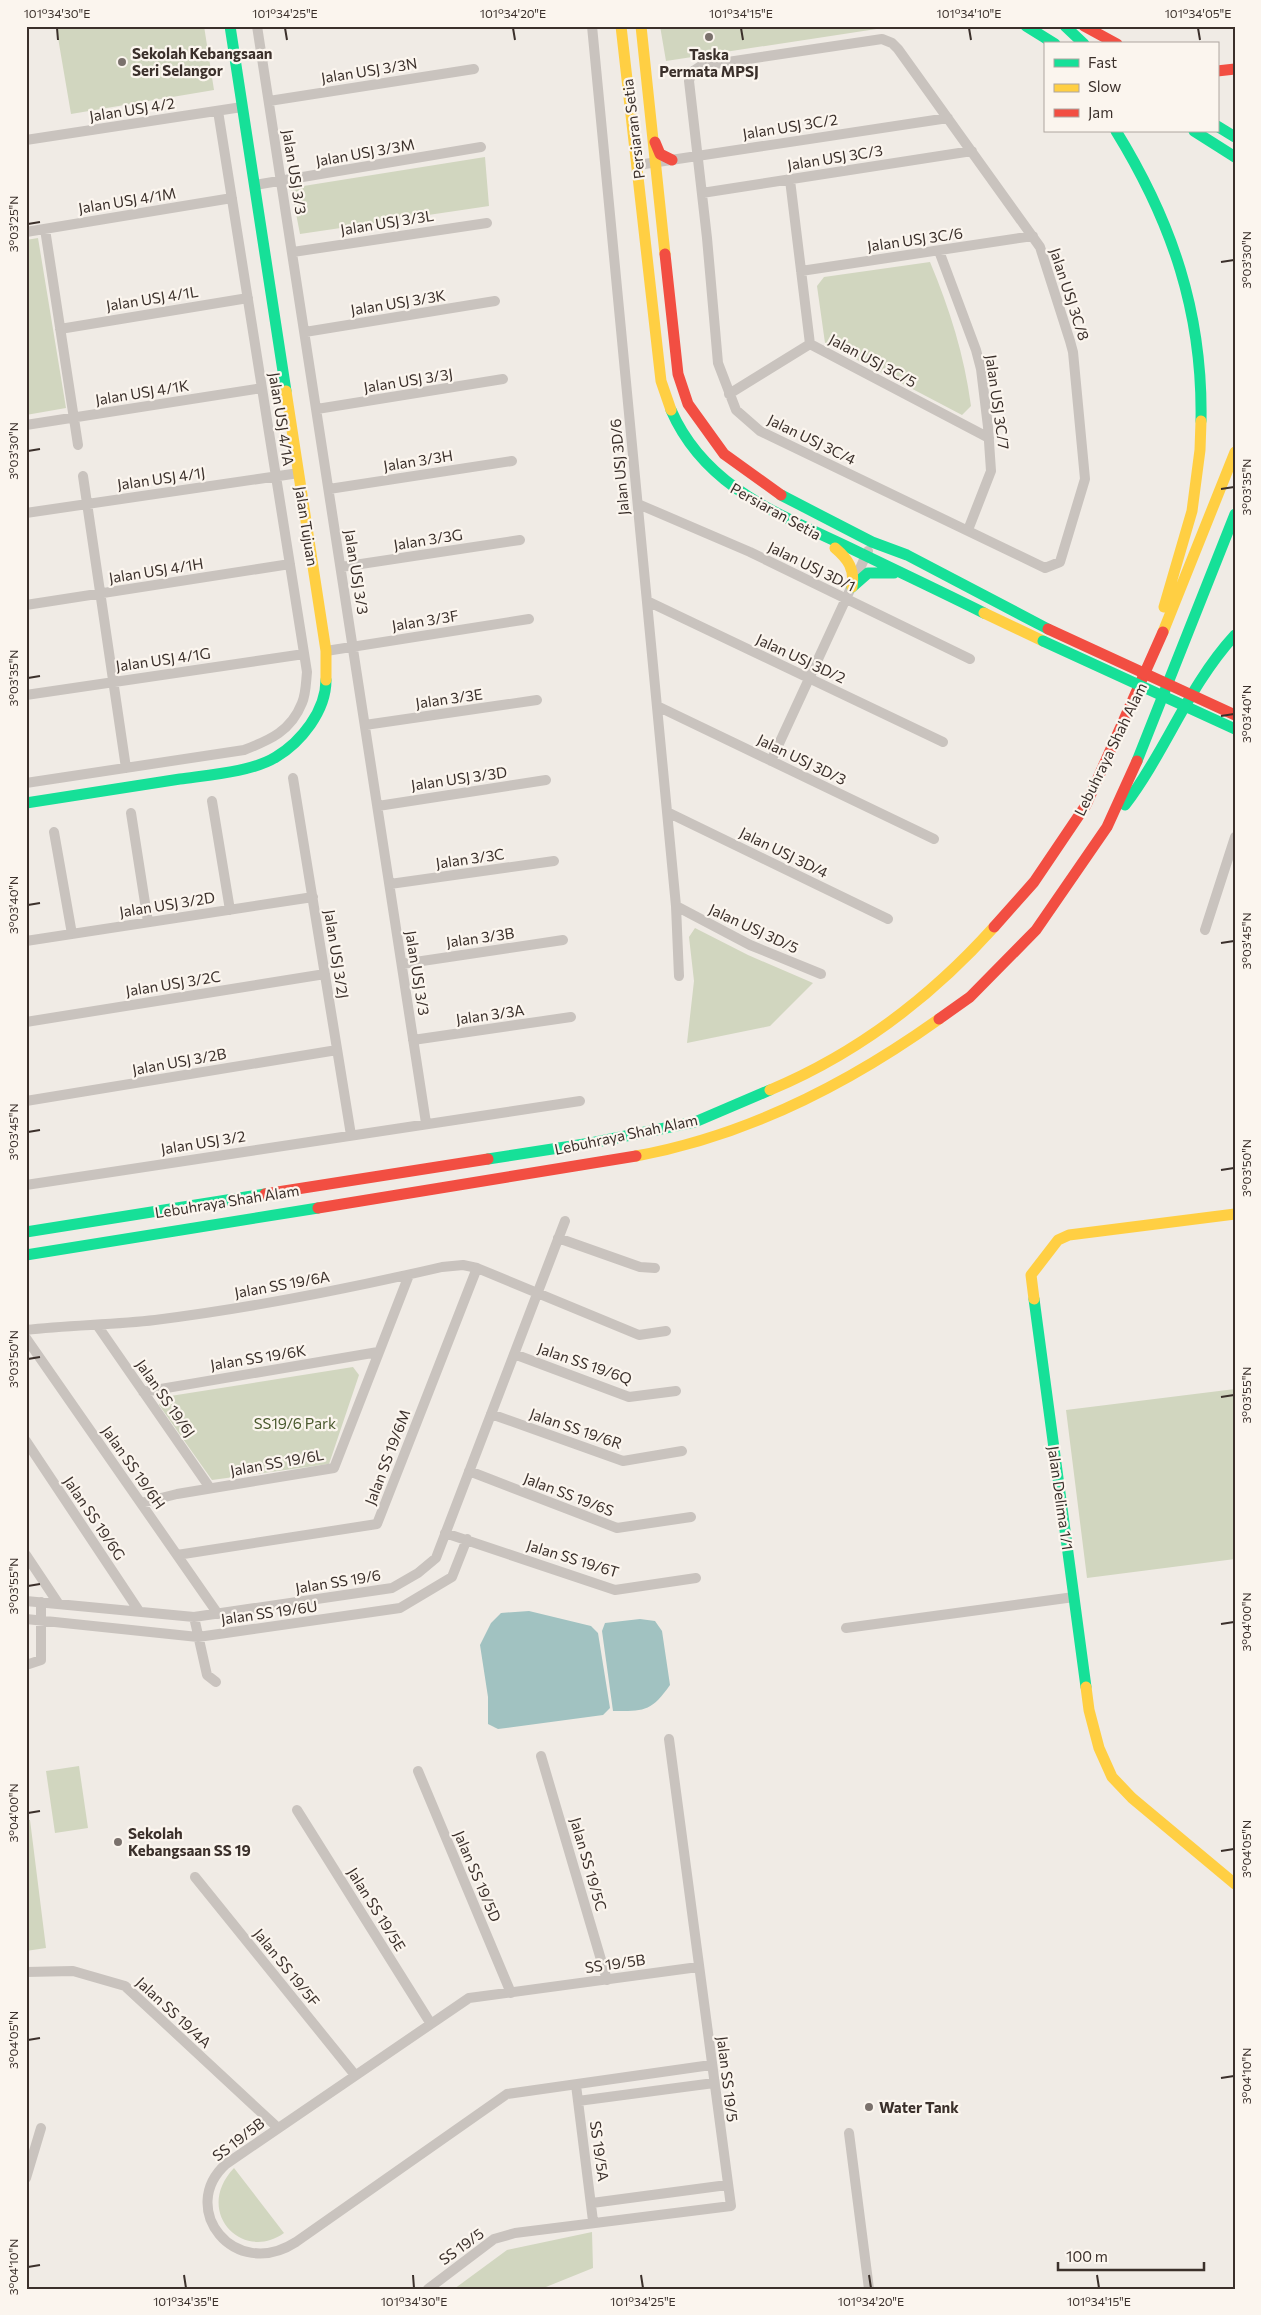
<svg xmlns="http://www.w3.org/2000/svg" width="1261" height="2315" font-family="Commissioner,sans-serif">
<style>
.green{fill:#d1d6bf}
.water{fill:#a1c2c1}
.lines{fill:none;stroke-linecap:round;stroke-linejoin:round}
.street{stroke:#c9c3be;stroke-width:10}
.fast{stroke:#16e098;stroke-width:11}
.slow{stroke:#ffcf43;stroke-width:11}
.jam{stroke:#f24e42;stroke-width:11}
.fast-bridge{stroke:#16e098;stroke-width:11}
.jam-bridge{stroke:#f24e42;stroke-width:11}
.ticks{fill:none;stroke:#3b302b;stroke-width:2}
.poi-dot{fill:#7a716c;stroke:#fbf5ee;stroke-width:2}
.labels{text-anchor:middle;dominant-baseline:central;stroke-width:4.5;stroke-linejoin:round;paint-order:stroke}
.poi-label{font-size:15px;font-weight:bold;fill:#3b302b;stroke:#fbf5ee;text-anchor:start}
.street-label{font-size:15px;fill:#3b302b;stroke:#fbf5ee}
.park-label{font-size:15px;fill:#4a5a2e;stroke:#fbf5ee}
.neatline{fill:none;stroke:#3b302b;stroke-width:2}
.ticks-label{font-size:12px;text-anchor:middle;fill:#3b302b}
</style>
<rect width="100%" height="100%" fill="#f0ebe5"/>
<path class="green" d="M56 26H204L214 90 71 114Z
M660 26H896L666 61Z
M485 157 489 206 300 234 291 188Z
M38 238 66 408 26 415V240Z
M930 262C950 310 964 354 971 406L962 415 825 343 817 286 824 277Z
M695 928 748 955 813 983 770 1026 687 1043 694 981 689 937Z
M353 1367 359 1375 329 1464 212 1480 159 1405 164 1397Z
M1235 1389V1559L1087 1578 1066 1410Z
M79 1766 88 1828 55 1833 46 1771Z
M26 1820H30L46 1948 26 1951Z
M234 2168 284 2233C242 2263 193 2211 234 2168Z
M592 2232 593 2268 541 2289H454L507 2250Z"/>
<path class="water" d="M529 1611 591 1626 598 1633 610 1708 603 1715 498 1729 488 1724V1697L480 1645 491 1623 501 1613Z
M640 1619 655 1621 662 1631 670 1685C651 1712 644 1711 613 1711L602 1631 605 1623Z"/>
<g class="lines">
<path class="street" d="M257 26 426 1123
M592 26 676 906 679 976
M882 39 892 43 898 49 1040 247 1070 341 1073 352 1085 479 1060 562 1045 568 760 431 736 410 718 363 707 238 689 81 692 72 701 66Z
M269 101 474 69
M26 140 242 107
M638 165 948 118
M790 180 810 344 989 438
M255 185 481 147
M702 193 972 151
M45 229 78 445
M26 232 232 198
M939 251 976 350 981 369 988 427 991 471 968 530
M293 252 487 223
M801 271 1033 236
M60 329 248 298
M305 332 495 301
M729 394 810 344
M317 409 503 379
M26 425 262 388
M83 476 126 768
M329 489 512 461
M638 504 750 552 970 659
M26 513 299 473
M341 567 520 540
M647 601 943 742
M26 605 290 564
M326 651 529 619
M26 695 304 654
M657 706 934 839
M365 725 537 700
M771 761 868 551
M293 778 351 1135
M26 783 244 750C270 740 291 731 302 703 306 694 306 681 307 672L218 111
M212 801 230 910
M378 806 546 780
M667 812 888 919
M131 813 148 922
M54 832 72 934
M390 884 554 861
M676 906 750 945 821 974
M1205 930 1235 837
M26 941 313 897
M402 964 563 940
M26 1022 325 974
M413 1040 571 1017
M26 1101 337 1050
M26 1185 580 1101
M558 1238 640 1267 655 1268
M97 1325 210 1488
M26 1330C69 1325 112 1325 155 1320 252 1308 347 1289 442 1267L463 1265 477 1268 639 1335 666 1331
M26 1338 218 1614
M514 1354 629 1397 676 1391
M143 1392 378 1352
M491 1414 623 1461 682 1451
M26 1441 139 1611
M469 1471 617 1528 691 1517
M141 1503 177 1494 334 1468 409 1275
M445 1533 615 1590 696 1578
M26 1555 58 1603
M177 1555 377 1524 477 1268
M26 1601 194 1617 392 1588 418 1573 436 1558 565 1221
M194 1617 207 1675 216 1682
M26 1619 198 1637 400 1608 452 1577 467 1539
M846 1628 1074 1597
M26 1665 41 1660V1602
M541 1756 607 1980
M418 1771 511 1993
M297 1810 431 2024
M195 1877 355 2075
M698 1967 469 1998 226 2164C177 2208 234 2282 296 2242L507 2094 711 2065
M26 1972 73 1971 125 1986 278 2128
M576 2085 593 2221
M578 2101 714 2083
M849 2133 869 2289
M26 2178 41 2128
M592 2203 727 2185
M428 2289 494 2239 515 2233 731 2206 669 1739"/>
<path class="fast" d="M230 26 286 391
M1026 26 1055 44
M1065 26 1084 44
M1217 126 1235 137
M1116 131C1172 222 1203 313 1201 421
M1194 131 1235 157
M671 410C705 488 779 514 850 548 895 570 940 591 984 613
M781 495 872 542 907 555 1048 629
M852 587 868 573H894
M1137 761 1235 514
M26 803C77 795 129 787 180 779 208 775 252 772 276 757 301 742 326 711 326 680
M1125 805C1166 751 1188 686 1235 635
M488 1159 591 1143 695 1122 770 1090
M26 1232 265 1194
M26 1255 318 1208
M1034 1299 1086 1687"/>
<path class="slow" d="M621 26 661 381 671 410
M641 26 665 254
M286 391 326 651V680
M835 548C848 559 855 569 852 587
M1164 607 1192 511 1200 450 1201 421
M984 613 1043 641
M1163 632 1235 452
M770 1090C856 1054 932 996 994 927
M636 1156C746 1136 848 1084 939 1019
M1034 1299 1031 1275 1058 1240 1069 1235 1235 1214
M1086 1687 1089 1710 1099 1748 1112 1777 1132 1798 1235 1884"/>
<path class="jam" d="M1084 26 1117 44
M1217 71 1235 69
M655 142 660 154 672 160
M665 254 678 374 688 404 724 454 781 495
M994 927 1034 882 1086 805 1163 632
M939 1019 970 997 1036 930 1107 827 1137 761
M265 1194 488 1159
M318 1208 636 1156"/>
<path class="fast-bridge" d="M1043 641 1235 729"/>
<path class="jam-bridge" d="M1048 629 1235 715"/>
</g>
<path class="ticks" d="M57 28 58 40M285 28 287 40M513 28 515 40M741 28 743 40M969 28 971 40M1198 28 1200 40M28 224 40 222M1221 262 1234 260M28 451 40 449M1221 489 1234 487M28 678 40 676M1221 716 1234 714M28 905 40 903M1221 943 1234 941M28 1132 40 1130M1221 1170 1234 1168M28 1359 40 1357M1221 1397 1234 1395M28 1586 40 1584M1221 1624 1234 1622M28 1813 40 1811M1221 1851 1234 1849M28 2040 40 2038M1221 2078 1234 2076M28 2267 40 2265M184 2275 186 2288M413 2275 414 2288M641 2275 643 2288M869 2275 871 2288M1097 2275 1099 2288"/>
<g class="poi-dot">
<circle cx="709" cy="37" r="5"/>
<circle cx="122" cy="62" r="5"/>
<circle cx="118" cy="1842" r="5"/>
<circle cx="869" cy="2107" r="5"/>
</g>
<g class="labels">
<g class="poi-label">
<text x="132" y="53">Sekolah Kebangsaan<tspan x="132" dy="17">Seri Selangor</tspan></text>
<text x="709" y="54" text-anchor="middle">Taska<tspan x="709" dy="17">Permata MPSJ</tspan></text>
<text x="128" y="1833">Sekolah<tspan x="128" dy="17">Kebangsaan SS 19</tspan></text>
<text x="879" y="2107">Water Tank</text>
</g>
<g class="street-label">
<text transform="translate(369 70) rotate(-9)">Jalan USJ 3/3N</text>
<text transform="translate(132 109) rotate(-9)">Jalan USJ 4/2</text>
<text transform="translate(790 126) rotate(-9)">Jalan USJ 3C/2</text>
<text transform="translate(633 129) rotate(-97)">Persiaran Setia</text>
<text transform="translate(365 152) rotate(-10)">Jalan USJ 3/3M</text>
<text transform="translate(835 157) rotate(-9)">Jalan USJ 3C/3</text>
<text transform="translate(295 172) rotate(81)">Jalan USJ 3/3</text>
<text transform="translate(127 200) rotate(-9)">Jalan USJ 4/1M</text>
<text transform="translate(387 222) rotate(-9)">Jalan USJ 3/3L</text>
<text transform="translate(915 239) rotate(-8)">Jalan USJ 3C/6</text>
<text transform="translate(1070 294) rotate(72)">Jalan USJ 3C/8</text>
<text transform="translate(152 298) rotate(-9)">Jalan USJ 4/1L</text>
<text transform="translate(398 302) rotate(-9)">Jalan USJ 3/3K</text>
<text transform="translate(873 360) rotate(28)">Jalan USJ 3C/5</text>
<text transform="translate(408 380) rotate(-9)">Jalan USJ 3/3J</text>
<text transform="translate(142 392) rotate(-9)">Jalan USJ 4/1K</text>
<text transform="translate(998 402) rotate(82)">Jalan USJ 3C/7</text>
<text transform="translate(282 419) rotate(81)">Jalan USJ 4/1A</text>
<text transform="translate(812 439) rotate(26)">Jalan USJ 3C/4</text>
<text transform="translate(418 460) rotate(-9)">Jalan 3/3H</text>
<text transform="translate(619 467) rotate(-95)">Jalan USJ 3D/6</text>
<text transform="translate(161 478) rotate(-8)">Jalan USJ 4/1J</text>
<text transform="translate(776 511) rotate(29)">Persiaran Setia</text>
<text transform="translate(307 526) rotate(81)">Jalan Tujuan</text>
<text transform="translate(428 539) rotate(-9)">Jalan 3/3G</text>
<text transform="translate(812 566) rotate(26)">Jalan USJ 3D/1</text>
<text transform="translate(156 570) rotate(-9)">Jalan USJ 4/1H</text>
<text transform="translate(357 572) rotate(81)">Jalan USJ 3/3</text>
<text transform="translate(425 620) rotate(-9)">Jalan 3/3F</text>
<text transform="translate(801 658) rotate(25)">Jalan USJ 3D/2</text>
<text transform="translate(163 659) rotate(-8)">Jalan USJ 4/1G</text>
<text transform="translate(449 698) rotate(-8)">Jalan 3/3E</text>
<text transform="translate(1110 749) rotate(-64)">Lebuhraya Shah Alam</text>
<text transform="translate(802 759) rotate(26)">Jalan USJ 3D/3</text>
<text transform="translate(459 778) rotate(-8)">Jalan USJ 3/3D</text>
<text transform="translate(784 852) rotate(26)">Jalan USJ 3D/4</text>
<text transform="translate(470 858) rotate(-8)">Jalan 3/3C</text>
<text transform="translate(167 904) rotate(-9)">Jalan USJ 3/2D</text>
<text transform="translate(754 928) rotate(25)">Jalan USJ 3D/5</text>
<text transform="translate(480 937) rotate(-8)">Jalan 3/3B</text>
<text transform="translate(337 954) rotate(81)">Jalan USJ 3/2J</text>
<text transform="translate(418 973) rotate(81)">Jalan USJ 3/3</text>
<text transform="translate(173 983) rotate(-9)">Jalan USJ 3/2C</text>
<text transform="translate(490 1014) rotate(-8)">Jalan 3/3A</text>
<text transform="translate(179 1061) rotate(-10)">Jalan USJ 3/2B</text>
<text transform="translate(626 1134) rotate(-12)">Lebuhraya Shah Alam</text>
<text transform="translate(203 1142) rotate(-9)">Jalan USJ 3/2</text>
<text transform="translate(227 1201) rotate(-9)">Lebuhraya Shah Alam</text>
<text transform="translate(282 1284) rotate(-10)">Jalan SS 19/6A</text>
<text transform="translate(258 1357) rotate(-9)">Jalan SS 19/6K</text>
<text transform="translate(585 1363) rotate(19)">Jalan SS 19/6Q</text>
<text transform="translate(166 1398) rotate(55)">Jalan SS 19/6J</text>
<text transform="translate(576 1428) rotate(19)">Jalan SS 19/6R</text>
<text transform="translate(387 1457) rotate(-69)">Jalan SS 19/6M</text>
<text transform="translate(277 1462) rotate(-10)">Jalan SS 19/6L</text>
<text transform="translate(134 1467) rotate(55)">Jalan SS 19/6H</text>
<text transform="translate(569 1494) rotate(21)">Jalan SS 19/6S</text>
<text transform="translate(1061 1498) rotate(82)">Jalan Delima 1/1</text>
<text transform="translate(95 1518) rotate(56)">Jalan SS 19/6G</text>
<text transform="translate(573 1558) rotate(17)">Jalan SS 19/6T</text>
<text transform="translate(338 1581) rotate(-9)">Jalan SS 19/6</text>
<text transform="translate(269 1612) rotate(-8)">Jalan SS 19/6U</text>
<text transform="translate(589 1864) rotate(74)">Jalan SS 19/5C</text>
<text transform="translate(478 1876) rotate(67)">Jalan SS 19/5D</text>
<text transform="translate(377 1909) rotate(58)">Jalan SS 19/5E</text>
<text transform="translate(615 1963) rotate(-8)">SS 19/5B</text>
<text transform="translate(287 1967) rotate(51)">Jalan SS 19/5F</text>
<text transform="translate(174 2012) rotate(43)">Jalan SS 19/4A</text>
<text transform="translate(728 2079) rotate(83)">Jalan SS 19/5</text>
<text transform="translate(238 2139) rotate(-37)">SS 19/5B</text>
<text transform="translate(600 2151) rotate(82)">SS 19/5A</text>
<text transform="translate(461 2246) rotate(-36)">SS 19/5</text>
</g>
<g class="park-label">
<text x="295" y="1423">SS19/6 Park</text>
</g>
</g>
<rect width="1261" height="2315" fill="none" stroke="#fbf5ee" stroke-width="55"/>
<rect x="1044" y="42" width="175" height="90" fill="#fbf5ee" stroke="#aea6a0"/>
<rect x="1054" y="59" width="25" height="8" fill="#16e098" stroke="#aea6a0"/>
<text x="1088" y="68" font-size="15" fill="#3b302b">Fast</text>
<rect x="1054" y="84" width="25" height="8" fill="#ffcf43" stroke="#aea6a0"/>
<text x="1088" y="92" font-size="15" fill="#3b302b">Slow</text>
<rect x="1054" y="109" width="25" height="8" fill="#f24e42" stroke="#aea6a0"/>
<text x="1088" y="118" font-size="15" fill="#3b302b">Jam</text>
<path d="M1058 2262v8h146v-8" fill="none" stroke="#3b302b" stroke-width="2.5"/>
<text x="1066" y="2262" font-size="15" fill="#3b302b" stroke="#fbf5ee" stroke-width="4" paint-order="stroke">100 m</text>
<rect x="28" y="28" width="1206" height="2260" class="neatline"/>
<g class="ticks-label">
<text x="57" y="18">101°34'30"E</text>
<text x="285" y="18">101°34'25"E</text>
<text x="513" y="18">101°34'20"E</text>
<text x="741" y="18">101°34'15"E</text>
<text x="969" y="18">101°34'10"E</text>
<text x="1198" y="18">101°34'05"E</text>
<text transform="translate(14 224) rotate(-90)" y="4">3°03'25"N</text>
<text transform="translate(1247 260) rotate(-90)" y="4">3°03'30"N</text>
<text transform="translate(14 451) rotate(-90)" y="4">3°03'30"N</text>
<text transform="translate(1247 487) rotate(-90)" y="4">3°03'35"N</text>
<text transform="translate(14 678) rotate(-90)" y="4">3°03'35"N</text>
<text transform="translate(1247 714) rotate(-90)" y="4">3°03'40"N</text>
<text transform="translate(14 905) rotate(-90)" y="4">3°03'40"N</text>
<text transform="translate(1247 941) rotate(-90)" y="4">3°03'45"N</text>
<text transform="translate(14 1132) rotate(-90)" y="4">3°03'45"N</text>
<text transform="translate(1247 1168) rotate(-90)" y="4">3°03'50"N</text>
<text transform="translate(14 1359) rotate(-90)" y="4">3°03'50"N</text>
<text transform="translate(1247 1395) rotate(-90)" y="4">3°03'55"N</text>
<text transform="translate(14 1586) rotate(-90)" y="4">3°03'55"N</text>
<text transform="translate(1247 1622) rotate(-90)" y="4">3°04'00"N</text>
<text transform="translate(14 1813) rotate(-90)" y="4">3°04'00"N</text>
<text transform="translate(1247 1849) rotate(-90)" y="4">3°04'05"N</text>
<text transform="translate(14 2040) rotate(-90)" y="4">3°04'05"N</text>
<text transform="translate(1247 2076) rotate(-90)" y="4">3°04'10"N</text>
<text transform="translate(14 2267) rotate(-90)" y="4">3°04'10"N</text>
<text x="186" y="2306">101°34'35"E</text>
<text x="414" y="2306">101°34'30"E</text>
<text x="643" y="2306">101°34'25"E</text>
<text x="871" y="2306">101°34'20"E</text>
<text x="1099" y="2306">101°34'15"E</text>
</g>
</svg>
